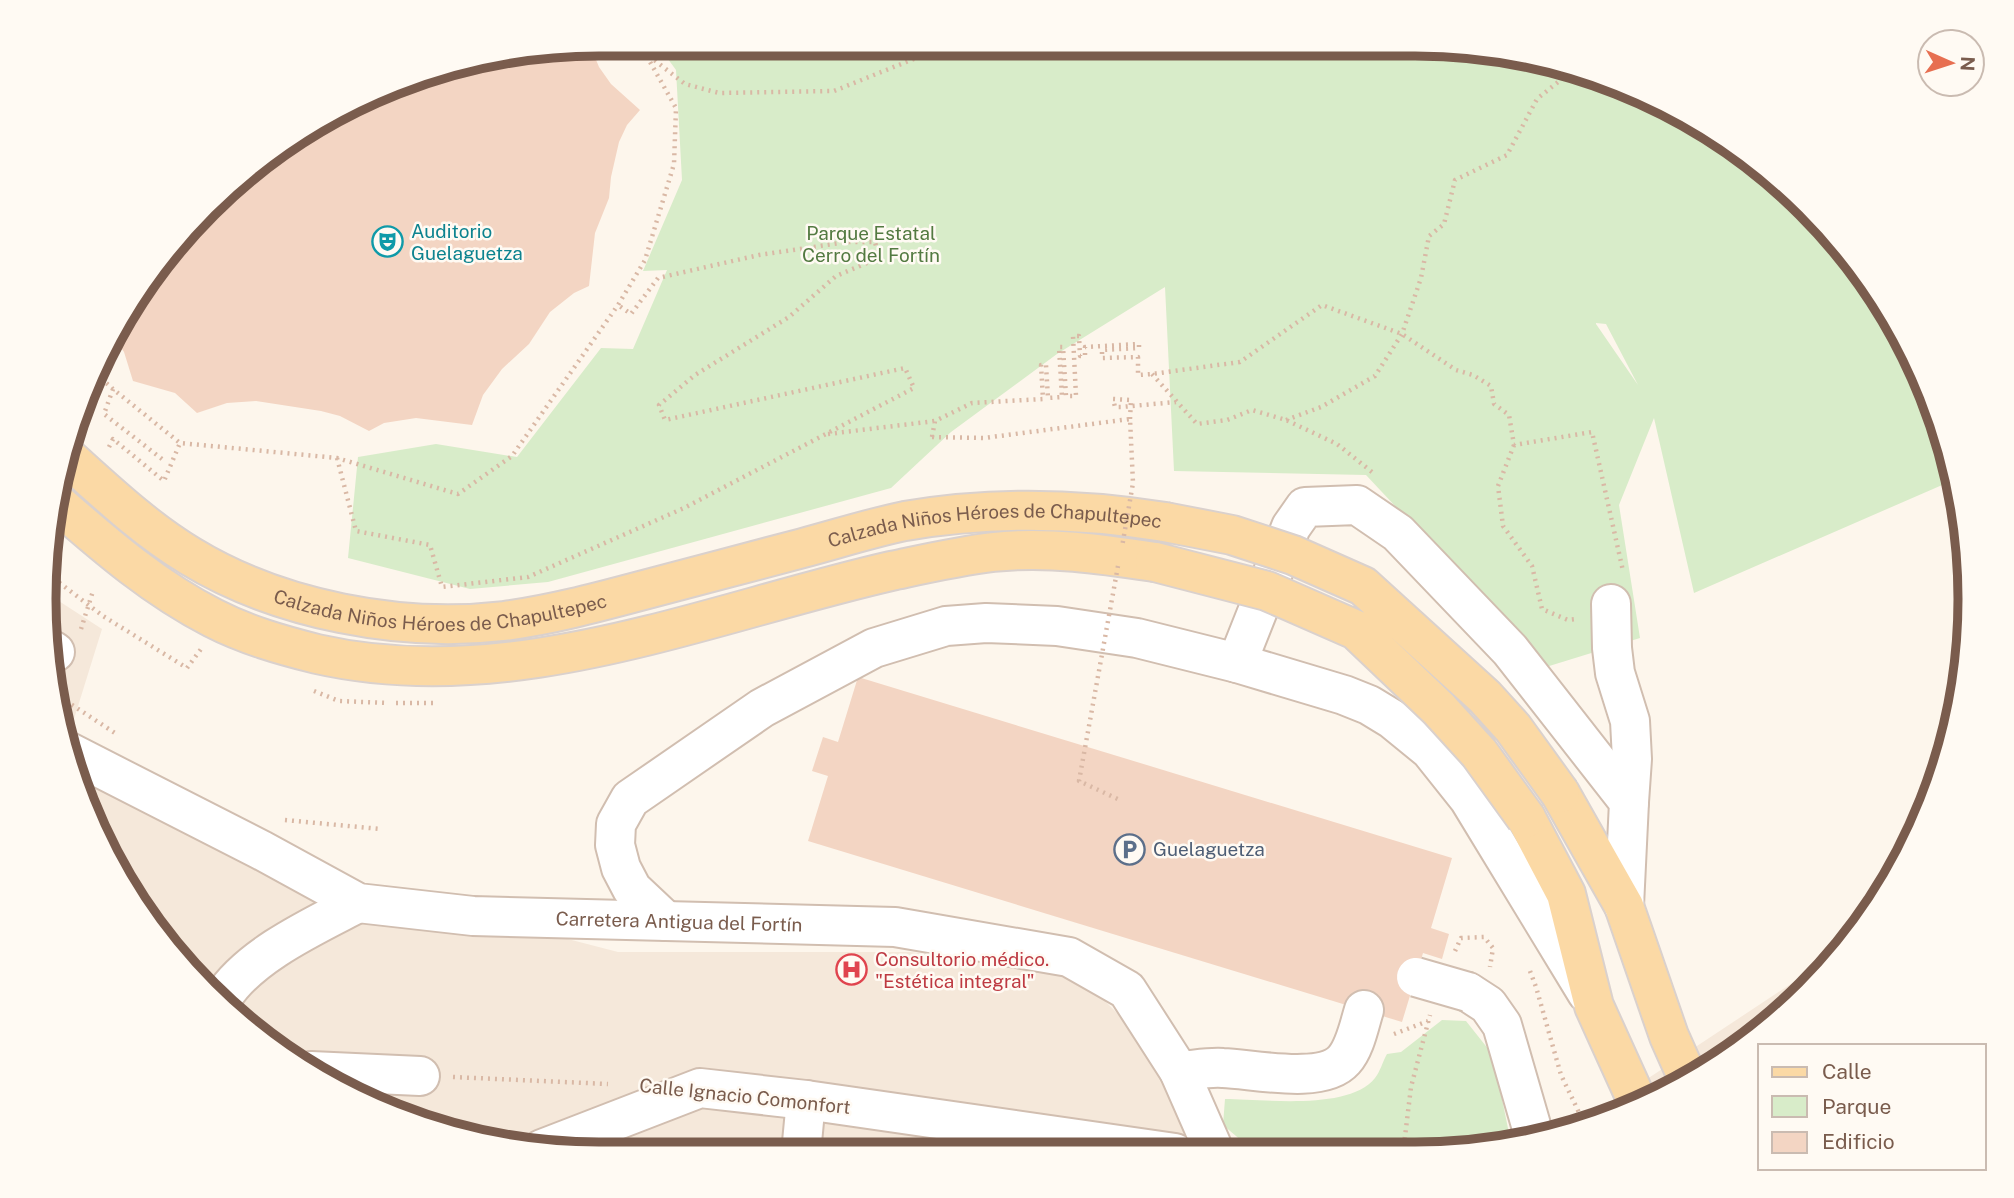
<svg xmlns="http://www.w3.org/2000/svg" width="2014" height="1198" font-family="'Public Sans',sans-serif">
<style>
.residential{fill:#f5e8da}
.green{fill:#d8ecc9;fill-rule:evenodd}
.building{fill:#f3d5c3}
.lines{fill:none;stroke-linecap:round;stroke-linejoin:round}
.minor-casing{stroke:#d1beb0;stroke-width:42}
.major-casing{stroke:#dad1cd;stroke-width:42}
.path{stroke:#d9b8a5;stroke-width:4.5;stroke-dasharray:2 5;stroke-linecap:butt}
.minor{stroke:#fff;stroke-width:38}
.major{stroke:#fbd9a5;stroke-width:38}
.minor-bridge-casing{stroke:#d1beb0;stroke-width:42;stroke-linecap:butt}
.major-bridge-casing{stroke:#dad1cd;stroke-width:42;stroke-linecap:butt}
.path-bridge{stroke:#d9b8a5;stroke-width:4.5;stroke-dasharray:2 5;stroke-linecap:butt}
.minor-bridge{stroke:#fff;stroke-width:38}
.major-bridge{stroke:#fbd9a5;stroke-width:38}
.labels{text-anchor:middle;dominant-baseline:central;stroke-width:5;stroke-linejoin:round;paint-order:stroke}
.culture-label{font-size:19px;fill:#0d838f;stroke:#fffaf3;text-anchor:start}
.park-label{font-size:19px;fill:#537a41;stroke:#fffaf3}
.street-label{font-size:19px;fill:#7a5c4d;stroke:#fffaf3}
.service-label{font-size:19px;fill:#4e5e75;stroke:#fffaf3;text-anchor:start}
.health-label{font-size:19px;fill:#be3a42;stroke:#fffaf3;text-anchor:start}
.rim{fill:none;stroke:#7a5c4d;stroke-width:9}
</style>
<rect width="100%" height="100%" fill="#fdf6ec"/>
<path class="residential" d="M45 592 102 629 69 735 344 881 618 952H910L1077 973 1137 1033 1191 1138 1550 1137 1452 1153H562L420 1125 290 1060 158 937 73 777 44 599Z
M1946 752 1928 812 1876 908 1852 936 1931 765Z
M1836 954 1781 1016 1692 1080 1567 1132Z"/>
<path class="green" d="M657 44 1452 45 1594 73 1724 138 1808 207 1877 291 1928 387 1956 479 1694 593 1654 418 1619 505 1640 638 1546 667 1366 475 1174 471 1165 287 1057 354 951 432 891 488 548 582 470 589 348 558 358 457 436 444 517 457 601 348 633 349 667 270 643 271 682 180 676 70ZM1596 323 1606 324 1638 385 1596 324Z
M1442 1020 1466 1021 1493 1055 1511 1143 1452 1153H1256L1223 1125 1225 1099C1263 1099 1349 1111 1375 1078 1380 1072 1383 1061 1387 1054L1401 1052Z"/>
<path class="building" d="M590 45 599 67 611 84 640 110 627 125 619 142 611 177 609 198 595 233 589 286 574 293 550 312 529 344 502 369 483 395 472 425 416 418 384 423 369 431 340 416 321 411 256 401 227 403 197 413 175 393 133 381 124 352 114 338 138 290 261 158 421 73Z
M858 677 1452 858 1431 928 1449 934 1442 959 1423 953 1402 1022 808 841 828 776 812 771 823 737 838 742Z"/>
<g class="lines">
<defs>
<g id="minor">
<path d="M1611 604 1612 648 1615 673 1630 721 1632 759 1629 802"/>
<path d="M52 650 55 652"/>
<path d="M1237 663 1291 527 1305 507 1357 505 1398 533 1510 650 1629 802 1624 906"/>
<path id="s1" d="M69 752 261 850 358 903 473 916 895 927 1069 957 1127 990 1179 1071 1215 1153"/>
<path d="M666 921 632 889 621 868 615 845 616 824 630 799 762 708 874 648 946 626 986 623 1057 626 1137 638 1237 663 1344 695 1369 705 1392 719 1430 750 1469 799 1587 993"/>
<path d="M1468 992 1488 1005 1502 1025 1535 1139"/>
<path d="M223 997C250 955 314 926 358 903"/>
<path d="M311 1071 420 1076"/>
<path d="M1179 1071C1194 1070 1208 1067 1223 1068 1253 1069 1322 1085 1344 1060 1355 1048 1359 1026 1364 1010"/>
<path d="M542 1149 700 1088 806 1100 1175 1153"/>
<path d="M801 1153 806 1100"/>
</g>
<g id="major">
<path id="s2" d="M67 457C106 492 145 529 190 556 279 610 400 633 504 621 550 615 595 603 640 591 694 577 749 562 803 548 837 539 871 528 905 521 992 506 1078 508 1165 522"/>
<path d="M59 505C107 547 156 589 213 618 246 635 281 645 317 654 511 698 704 614 891 571 924 564 959 556 993 552 1047 546 1101 554 1155 562"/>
<path d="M1560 793 1624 906 1669 1036 1689 1081"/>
<path d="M1526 818 1566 894 1594 1006 1638 1103"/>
</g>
</defs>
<use href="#minor" class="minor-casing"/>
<use href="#major" class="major-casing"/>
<path class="path" d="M649 56 685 84 719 93 834 91 951 44
M96 374 113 389
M1152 374 1197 424 1227 420 1252 410 1286 420 1337 444 1372 472
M1130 419 1131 400 1113 399 1115 407H1121L1176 402
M1286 420 1321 407 1375 376 1402 334 1421 278 1429 236 1444 224 1455 180 1507 155 1537 99 1574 69
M828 434 935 421
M932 437 935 421 972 403 1043 399 1041 365H1046L1048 398 1062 397 1059 347H1063L1066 396H1076L1073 336H1079L1080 356H1085V347L1139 344V348L1102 350V358L1138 357V375L1152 374 1240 362 1322 305 1402 334 1456 370 1473 375 1491 386 1494 404 1509 415 1514 445 1592 432 1623 571
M1514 445 1498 486 1503 526 1532 566 1542 609 1568 620 1577 619
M109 447 113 439 164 481 180 443
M337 458 356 531 430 545 442 587 528 577 684 508 914 388 905 368 665 420 659 405 695 375 789 317 836 276 879 258 875 242H847L759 255 658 278 631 314 618 305
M162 459 104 414 113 389 180 443 337 458 458 494 512 456 618 305 645 260 674 164 676 108 645 53 638 44
M48 574 103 616 187 668 201 649
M81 629 93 591
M314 691 339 701 388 703
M60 697 118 735
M396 703H433
M285 820 380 829
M1455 951 1461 938 1484 937 1493 948 1490 967
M1530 971 1536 987 1561 1075 1585 1125
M1394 1034 1428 1021
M453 1077 608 1084
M1403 1153 1411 1087 1430 1015"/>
<use href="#minor" class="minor"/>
<use href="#major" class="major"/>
<defs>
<path id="minor-bridge" d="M1416 977 1468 992"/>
<path id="major-bridge" d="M1165 522 1232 535 1293 555 1363 586 1485 697 1513 728 1560 793
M1155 562 1267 591 1356 630 1439 709 1479 753 1526 818"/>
</defs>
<use href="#minor-bridge" class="minor-bridge-casing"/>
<use href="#major-bridge" class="major-bridge-casing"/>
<path class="path-bridge" d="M932 437 984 438 1130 419 1133 483 1122 547
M1118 566 1079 781 1122 801"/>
<use href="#minor-bridge" class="minor-bridge"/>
<use href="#major-bridge" class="major-bridge"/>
</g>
<defs>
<symbol id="theatre-ring" viewBox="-11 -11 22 22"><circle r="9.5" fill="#fffaf3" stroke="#0f9aa8" stroke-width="1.5"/><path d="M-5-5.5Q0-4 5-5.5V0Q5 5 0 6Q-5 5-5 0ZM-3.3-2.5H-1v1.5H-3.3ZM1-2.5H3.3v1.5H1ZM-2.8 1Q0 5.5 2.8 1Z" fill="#0f9aa8"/></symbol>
<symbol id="parking-ring" viewBox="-11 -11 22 22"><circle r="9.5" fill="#fffaf3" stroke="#5c6f8a" stroke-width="1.5"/><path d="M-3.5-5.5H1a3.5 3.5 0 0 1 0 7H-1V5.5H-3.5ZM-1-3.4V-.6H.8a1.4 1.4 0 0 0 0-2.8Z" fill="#5c6f8a"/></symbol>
<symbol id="hospital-ring" viewBox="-11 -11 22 22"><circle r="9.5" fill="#fffaf3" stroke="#e0444e" stroke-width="1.5"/><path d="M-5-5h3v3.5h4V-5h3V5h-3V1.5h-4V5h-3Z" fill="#e0444e"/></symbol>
</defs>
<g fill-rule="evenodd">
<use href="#theatre-ring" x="370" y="224" width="35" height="35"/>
<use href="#parking-ring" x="1112" y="832" width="35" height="35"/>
<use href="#hospital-ring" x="834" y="952" width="35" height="35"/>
</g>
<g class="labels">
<g class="culture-label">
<text x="411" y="231">Auditorio<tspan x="411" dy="22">Guelaguetza</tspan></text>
</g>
<g class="park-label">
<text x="871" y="233">Parque Estatal<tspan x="871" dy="22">Cerro del Fortín</tspan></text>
</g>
<g class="street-label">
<text stroke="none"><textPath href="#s2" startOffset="987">Calzada Niños Héroes de Chapultepec</textPath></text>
<text stroke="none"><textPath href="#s2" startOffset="420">Calzada Niños Héroes de Chapultepec</textPath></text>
<text stroke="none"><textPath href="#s1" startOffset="648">Carretera Antigua del Fortín</textPath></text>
<text transform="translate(745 1096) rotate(6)">Calle Ignacio Comonfort</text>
</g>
<g class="service-label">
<text x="1153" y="849">Guelaguetza</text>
</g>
<g class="health-label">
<text x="875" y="959">Consultorio médico.<tspan x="875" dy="22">"Estética integral"</tspan></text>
</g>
</g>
<path d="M0 0H2014V1198H0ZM599 56H1415A543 543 0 0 1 1958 599V599A543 543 0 0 1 1415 1142H599A543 543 0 0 1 56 599V599A543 543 0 0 1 599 56Z" fill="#fffaf3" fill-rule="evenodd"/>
<path class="rim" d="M599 56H1415A543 543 0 0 1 1958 599V599A543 543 0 0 1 1415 1142H599A543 543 0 0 1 56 599V599A543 543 0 0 1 599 56Z"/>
<rect x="1758" y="1044" width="228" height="126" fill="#fffaf3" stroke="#cabbb1" stroke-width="2"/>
<rect x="1772" y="1067" width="35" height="10" fill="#fbd9a5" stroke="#cabbb1" stroke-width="2"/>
<text x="1822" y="1079" font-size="21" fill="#7a5c4d">Calle</text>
<rect x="1772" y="1096" width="35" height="21" fill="#d8ecc9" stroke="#cabbb1" stroke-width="2"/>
<text x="1822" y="1114" font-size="21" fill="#7a5c4d">Parque</text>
<rect x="1772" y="1132" width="35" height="21" fill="#f3d5c3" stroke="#cabbb1" stroke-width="2"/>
<text x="1822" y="1149" font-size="21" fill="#7a5c4d">Edificio</text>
<g transform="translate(1951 63) rotate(93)"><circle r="33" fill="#fffaf3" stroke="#cabbb1" stroke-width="2"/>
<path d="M0-5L12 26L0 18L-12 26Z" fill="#e76f51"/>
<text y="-10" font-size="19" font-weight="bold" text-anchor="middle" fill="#7a5c4d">N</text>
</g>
</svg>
